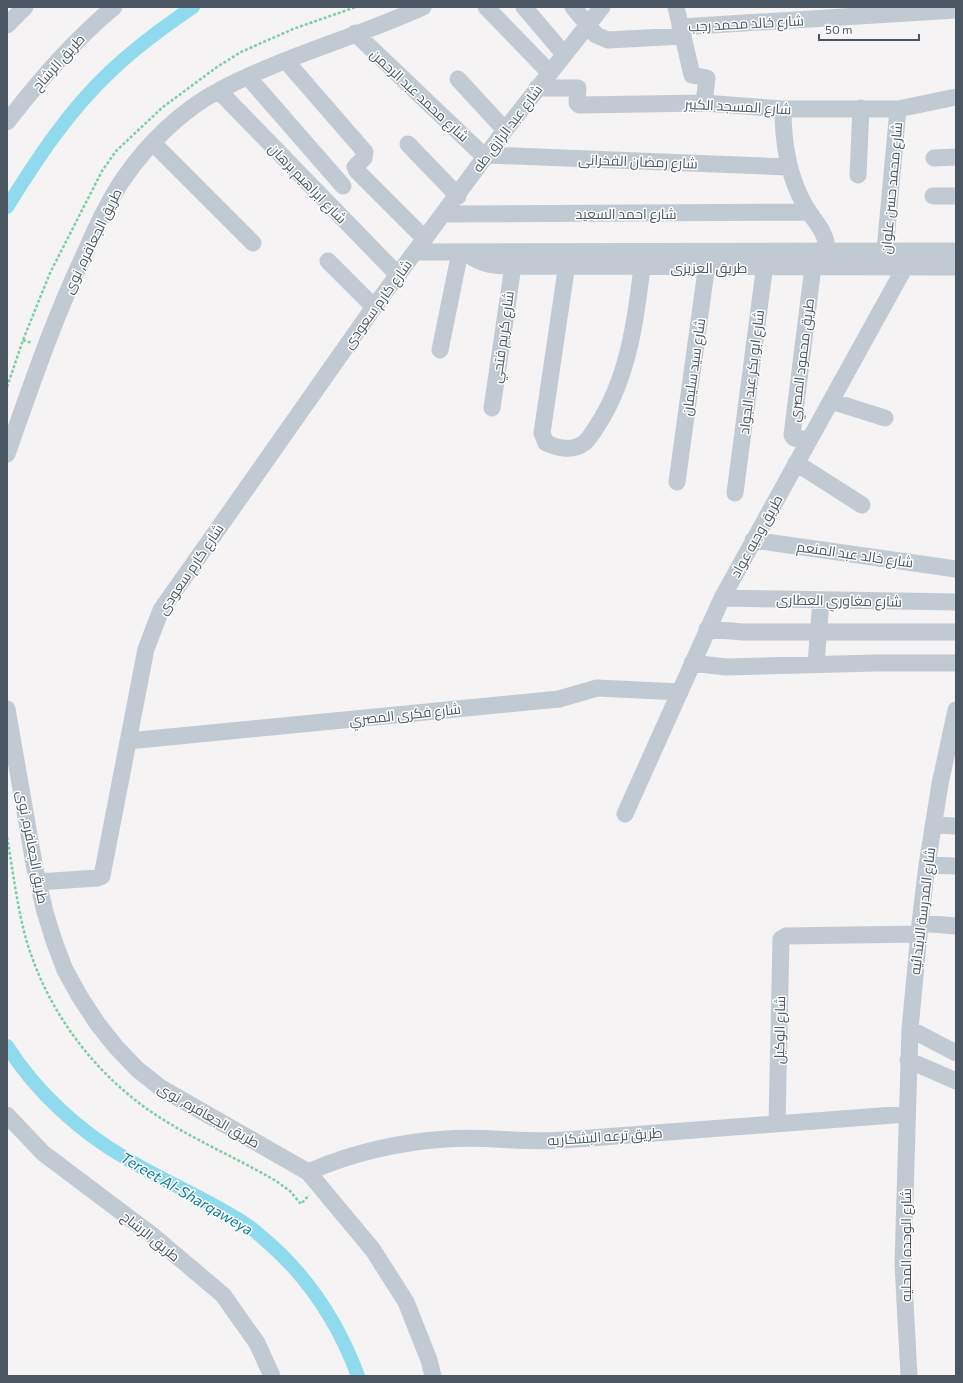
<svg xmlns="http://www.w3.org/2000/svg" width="963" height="1383" font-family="Commissioner,Cairo,sans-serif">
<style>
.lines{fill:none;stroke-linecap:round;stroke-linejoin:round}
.canal{stroke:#90daee;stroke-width:14}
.path{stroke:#7ad0a6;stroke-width:2.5;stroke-dasharray:3 2;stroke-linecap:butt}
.minor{stroke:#c1cad2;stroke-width:17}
.labels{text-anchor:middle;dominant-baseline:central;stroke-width:3;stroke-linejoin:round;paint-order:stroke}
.street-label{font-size:14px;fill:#4a5661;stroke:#fff}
.water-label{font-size:15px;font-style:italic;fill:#0c7c9b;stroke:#fff}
</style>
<rect width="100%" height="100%" fill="#f5f3f3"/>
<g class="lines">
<path class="canal" d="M7 207C37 159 69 110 111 71 136 47 165 26 193 7
M7 1046C36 1092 80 1132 127 1159 165 1182 207 1199 244 1223 251 1227 257 1233 263 1238 307 1275 338 1322 358 1376"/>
<path class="path" d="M23 340 32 343
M7 387 23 340 50 273 102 171 116 151 163 107 217 67 241 52 293 29 356 7
M7 837C13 871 17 906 26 939 47 1011 94 1074 156 1115 194 1140 237 1158 276 1181L290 1191 301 1204 309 1195"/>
<path class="minor" d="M486 7 549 72
M524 7 564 54
M573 7 596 35 608 40 682 36
M676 7 692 75 707 78 704 103
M7 25 25 7
M680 27 956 10
M355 33 485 157
M286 61 365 152 364 158 355 167 357 171 425 239
M248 77 343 186
M458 79 505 130
M537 88H578L577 103 579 105 704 103 783 109H898L956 97
M219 91 398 275
M783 109C783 139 787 169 800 196 813 225 830 227 827 263
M7 122C40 80 73 41 114 7
M153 143 253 243
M408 144 458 196
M487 155 789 167
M934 158 956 157
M858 175 861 108
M933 196H956
M444 214 809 212
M415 252 956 251
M468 254C481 265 496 266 513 266L956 267
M568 257 542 433 546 443C558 448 572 452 584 443 589 439 593 432 597 426 629 378 637 314 643 257
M328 261 374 307
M884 261 898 109
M440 350 460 252
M831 401 885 418
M492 408 513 266
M809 440 794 438 792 435 813 267
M7 454C31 386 54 318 85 253 96 227 108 201 124 178 148 143 183 109 220 90 285 56 357 37 423 7
M796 463 862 505
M677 482 708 256
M735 493 766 256
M753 540 956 569
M722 598 956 602
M707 629 743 632H956
M692 663 726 667 876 663H956
M816 664 821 600
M7 709 35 869 45 912 54 941 65 970 80 997 97 1023 116 1047 137 1069 161 1088 308 1172 373 1250 406 1302 429 1360 433 1376
M128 741 559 699 597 688 680 692
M625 814 722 598 905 267
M933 825 956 826
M927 865 956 866
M38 882 97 878 102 876 146 649 161 610 374 307 505 130 602 7
M920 923 956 926
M910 1029 956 1053
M908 1060 956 1081
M7 1115 43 1153 152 1235 223 1295 257 1343 272 1376
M777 1124 781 939 786 936 919 934
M308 1172C352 1153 398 1142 446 1139 485 1136 525 1143 564 1140 679 1132 793 1122 907 1114
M909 1376 903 1264 910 1029 920 923 927 865 940 784 956 710"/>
</g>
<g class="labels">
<g class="street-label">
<text transform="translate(746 23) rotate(-3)">شارع خالد محمد رجب</text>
<text transform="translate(58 62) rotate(-48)">طريق الرشاح</text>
<text transform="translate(420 95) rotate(43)">شارع محمد عبد الرحمن</text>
<text transform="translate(738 106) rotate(3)">شارع المسجد الكبير</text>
<text transform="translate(507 128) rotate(-53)">شارع عبد الرازق طه</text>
<text transform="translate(638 161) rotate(2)">شارع رمضان الفخرانى</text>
<text transform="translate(308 183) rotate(46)">شارع ابراهيم برهان</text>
<text transform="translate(891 188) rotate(-85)">شارع محمد حسن علوان</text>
<text x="626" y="213">شارع احمد السعيد</text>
<text transform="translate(92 241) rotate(-64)">طريق الجعافره, نوى</text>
<text x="709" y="267">طريق العزيزى</text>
<text transform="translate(377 304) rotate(-54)">شارع كارم سعودى</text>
<text transform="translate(502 337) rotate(-82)">شارع كريم فتحي</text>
<text transform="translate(801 360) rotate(-83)">طريق محمود المصري</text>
<text transform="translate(693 367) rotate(-82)">شارع سيد سليمان</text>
<text transform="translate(751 372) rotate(-83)">شارع ابو بكر عبد الجواد</text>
<text transform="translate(756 536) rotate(-61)">طريق وجيه عواد</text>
<text transform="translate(855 554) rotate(8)">شارع خالد عبد المنعم</text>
<text transform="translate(190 569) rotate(-56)">شارع كارم سعودى</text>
<text transform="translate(839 600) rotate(1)">شارع مغاوري العطارى</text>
<text transform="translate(405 714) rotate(-6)">شارع فكرى المصري</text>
<text transform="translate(33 847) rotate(79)">طريق الجعافره, نوى</text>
<text transform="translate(922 911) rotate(-83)">شارع المدرسة الابتدائيه</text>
<text transform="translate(779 1030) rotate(-89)">شارع الوكيل</text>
<text transform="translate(209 1115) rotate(30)">طريق الجعافره, نوى</text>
<text transform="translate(605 1136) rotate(-4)">طريق ترعه البشكاريه</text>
<text transform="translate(151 1236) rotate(39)">طريق الرشاح</text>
<text transform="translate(905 1245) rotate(-90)">شارع الوحده المحليه</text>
</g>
<g class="water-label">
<text transform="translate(187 1193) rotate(30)">Tereet Al-Sharqaweya</text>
</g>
</g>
<rect width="963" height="1383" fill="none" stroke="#4a5661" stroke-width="16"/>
<path d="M819 34v6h100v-6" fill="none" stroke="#4a5661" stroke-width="2"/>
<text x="825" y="34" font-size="12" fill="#4a5661" stroke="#ffffff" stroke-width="3" paint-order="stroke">50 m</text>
</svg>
